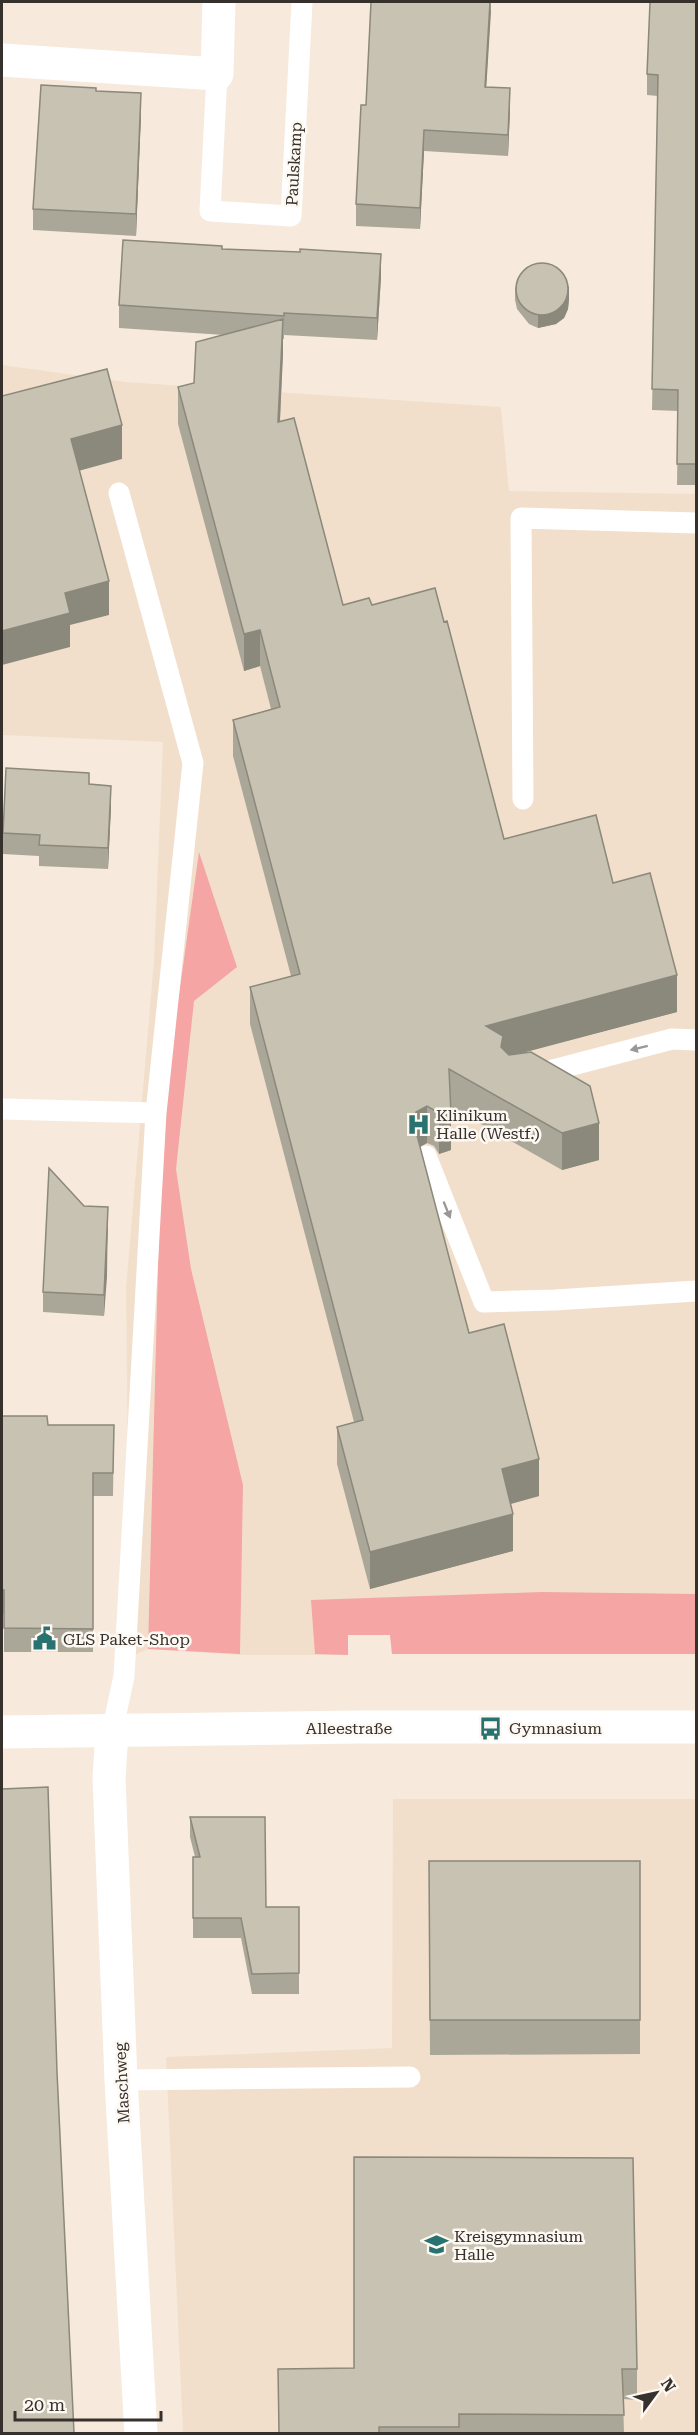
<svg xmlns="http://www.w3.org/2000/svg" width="698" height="2435" font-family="'Roboto Serif',serif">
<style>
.built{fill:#f2dfcb}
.green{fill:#f4a5a4}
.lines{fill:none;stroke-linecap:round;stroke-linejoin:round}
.lane{stroke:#fff;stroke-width:21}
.street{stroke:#fff;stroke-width:33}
.secondary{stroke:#fff;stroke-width:33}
.wall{fill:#aba798}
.shaded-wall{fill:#8b887c}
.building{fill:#c7c2b1;stroke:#8b887c;stroke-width:1.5}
.oneway{fill:#9a9896}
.labels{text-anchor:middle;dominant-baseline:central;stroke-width:5;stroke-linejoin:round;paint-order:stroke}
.street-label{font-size:16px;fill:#36312c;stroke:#fef8f3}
.poi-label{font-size:16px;fill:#36312c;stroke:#fef8f3;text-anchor:start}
</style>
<rect width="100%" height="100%" fill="#f7eadc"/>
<path class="built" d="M2 365 126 382 501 407 509 491 696 494V1654H392L390 1635H348V1655H240L148 1649 130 1657 126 1288 154 960 163 742 2 735Z
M393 1799H696V2433H183L166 2057 392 2048Z"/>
<path class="green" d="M199 852 237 967 194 1001 176 1169 191 1269 243 1485 240 1654 148 1649 162 1116Z
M542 1592 696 1594V1654H392L390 1635H348V1655L315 1654 311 1600Z"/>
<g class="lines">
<path class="lane" d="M217 74 210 211 291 216 302 2
M523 799 521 518 696 523
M534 1075 672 1039 696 1040
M2 1109 156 1113
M426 1156 484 1302 555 1300 696 1291
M112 1732 124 1676 156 1113 193 763 119 493
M121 2080 410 2077"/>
<path class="street" d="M2 60 217 74 219 2
M112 1732 109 1778 121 2080 141 2434"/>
<path class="secondary" d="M2 1732 357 1727H696"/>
</g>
<path class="wall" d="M367 2H491L486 87 510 109 508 156 424 151 420 229 356 226V204L366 105 370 31 371 3H367Z
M696 2V485H677L678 411 652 410 658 96 647 95V74Z
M96 91 141 115 136 236 33 230V209Z
M222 249 381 277 377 340 284 335V339H283L280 422 343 605H372L504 839 613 883 677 1012 520 1053 599 1160 562 1170 451 1107V1150L439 1154 434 1146 427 1143 420 1147 469 1333 539 1496 511 1504 513 1551 370 1589 337 1464V1427L354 1422 250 1024V987L291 976 233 756V720L271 709 260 666 244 671 178 424V387L194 383 224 335 119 328V305Z
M515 287 569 299 568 309 564 318 556 324 538 328 529 324 517 309 515 300Z
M89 784 111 807 108 869 39 866V856L3 854V833Z
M84 1206 108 1228 104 1316 43 1312V1292Z
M2 1416 48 1425H114L113 1496H93V1652H4V1614H2Z
M190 1817 266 1907H299V1994H252L241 1938H193V1857H195L190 1837Z
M429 1861H640V2054L430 2055Z
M354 2368 637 2369V2400L623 2399 624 2433H278Z"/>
<path class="shaded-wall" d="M490 2 491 12 485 108V87Z
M510 88V109L508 156V135Z
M141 93V115L136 236V214Z
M424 130V151L420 229V208Z
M381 254V277L377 340V318Z
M569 286V299L568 309 564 318 556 324 538 328V315Z
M283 319V356L278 459V422Z
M122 425V459L71 473V439Z
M109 581V615L70 625V647L2 665V631L65 593Z
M260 630V666L244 671V634Z
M111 786V807L108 869V848Z
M677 975V1012L503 1058 486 1026Z
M427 1106V1143L416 1149 414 1124 416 1112Z
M451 1114V1150L439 1154V1117Z
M599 1123V1160L562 1170V1133Z
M108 1207 107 1277 104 1316V1295Z
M539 1459V1496L502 1506V1469Z
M513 1514V1551L370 1589V1552Z"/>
<path class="building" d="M371 2H490L485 87 510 88 508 135 424 130 420 208 356 204 361 105H366Z
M650 2H696V464H677L678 390 652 389 658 75 647 74Z
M41 85 96 88V91L141 93 136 214 33 209Z
M123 240 222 246V249L300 252V249L381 254 377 318 284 313V316L119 305Z
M516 289a26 26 0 1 1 52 0a26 26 0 1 1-52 0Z
M283 319 278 422 294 418 343 605 369 598 372 605 435 588 444 622 447 621 504 839 596 815 613 883 650 873 677 975 486 1026 503 1036 501 1047 509 1055 531 1052 590 1086 599 1123 562 1133 449 1069 451 1114 439 1117 434 1110 427 1106 416 1112 414 1124 469 1333 504 1324 539 1459 502 1469 513 1514 370 1552 337 1427 363 1420 250 987 300 974 233 720 280 707 260 630 244 634 178 387 194 383 196 342Z
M107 369 122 425 71 439 109 581 65 593 70 613 2 631V396Z
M6 768 89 773V784L111 786 108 848 39 845 40 835 3 833Z
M49 1168 84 1206 108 1207 104 1295 43 1292Z
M2 1416H47L48 1425H114L113 1473H93V1629L4 1628V1590H2Z
M48 1787 57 2072 74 2433H2V1789Z
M190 1817H265L266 1907H299V1973L252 1974 241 1918H193V1857H200Z
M429 1861H640V2020H430Z
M354 2157 633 2158 637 2369H622L624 2415 459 2414V2427H379V2433H279L278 2369 354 2368Z"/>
<defs><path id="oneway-solid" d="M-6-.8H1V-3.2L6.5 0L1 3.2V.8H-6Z" transform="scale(1.5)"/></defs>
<g class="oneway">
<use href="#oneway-solid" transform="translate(639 1048) rotate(166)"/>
<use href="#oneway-solid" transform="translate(447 1210) rotate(68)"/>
</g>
<defs>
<symbol id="hospital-bare" viewBox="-9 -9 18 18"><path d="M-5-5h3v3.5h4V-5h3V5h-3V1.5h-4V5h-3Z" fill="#287270" stroke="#fef8f3" stroke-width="2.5" paint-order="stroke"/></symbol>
<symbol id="civic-bare" viewBox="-9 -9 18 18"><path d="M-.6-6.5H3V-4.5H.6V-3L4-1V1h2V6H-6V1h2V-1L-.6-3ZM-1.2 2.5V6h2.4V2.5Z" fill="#287270" stroke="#fef8f3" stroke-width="2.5" paint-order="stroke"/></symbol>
<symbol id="bus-bare" viewBox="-9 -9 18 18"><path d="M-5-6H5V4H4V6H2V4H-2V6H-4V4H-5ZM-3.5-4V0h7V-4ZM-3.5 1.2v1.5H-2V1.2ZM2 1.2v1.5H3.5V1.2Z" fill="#287270" stroke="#fef8f3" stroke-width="2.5" paint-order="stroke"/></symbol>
<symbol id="school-bare" viewBox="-9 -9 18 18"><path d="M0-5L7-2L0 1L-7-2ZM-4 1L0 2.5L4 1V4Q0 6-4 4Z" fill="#287270" stroke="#fef8f3" stroke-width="2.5" paint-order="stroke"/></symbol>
</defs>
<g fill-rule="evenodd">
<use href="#hospital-bare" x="402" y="1108" width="33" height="33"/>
<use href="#civic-bare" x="28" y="1622" width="33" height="33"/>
<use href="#bus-bare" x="474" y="1712" width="33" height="33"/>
<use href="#school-bare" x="420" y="2228" width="33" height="33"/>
</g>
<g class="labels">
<g class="street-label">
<text transform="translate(294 164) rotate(-87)">Paulskamp</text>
<text x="349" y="1728">Alleestraße</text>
<text transform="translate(122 2083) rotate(-93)">Maschweg</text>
</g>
<g class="poi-label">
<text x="436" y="1115">Klinikum<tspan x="436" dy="18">Halle (Westf.)</tspan></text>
<text x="63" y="1639">GLS Paket-Shop</text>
<text x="509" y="1728">Gymnasium</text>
<text x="454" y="2236">Kreisgymnasium<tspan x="454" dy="18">Halle</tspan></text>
</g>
</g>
<rect width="698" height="2435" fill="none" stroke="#36312c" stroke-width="6"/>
<g transform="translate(656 2393) rotate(57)" stroke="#fef8f3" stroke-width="4.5" paint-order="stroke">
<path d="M0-4.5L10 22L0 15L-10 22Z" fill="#36312c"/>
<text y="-9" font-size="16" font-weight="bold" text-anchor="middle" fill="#36312c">N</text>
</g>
<path d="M15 2411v9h146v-9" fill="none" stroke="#36312c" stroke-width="3"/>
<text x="24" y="2411" font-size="18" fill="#36312c" stroke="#fef8f3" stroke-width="4.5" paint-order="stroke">20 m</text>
</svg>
